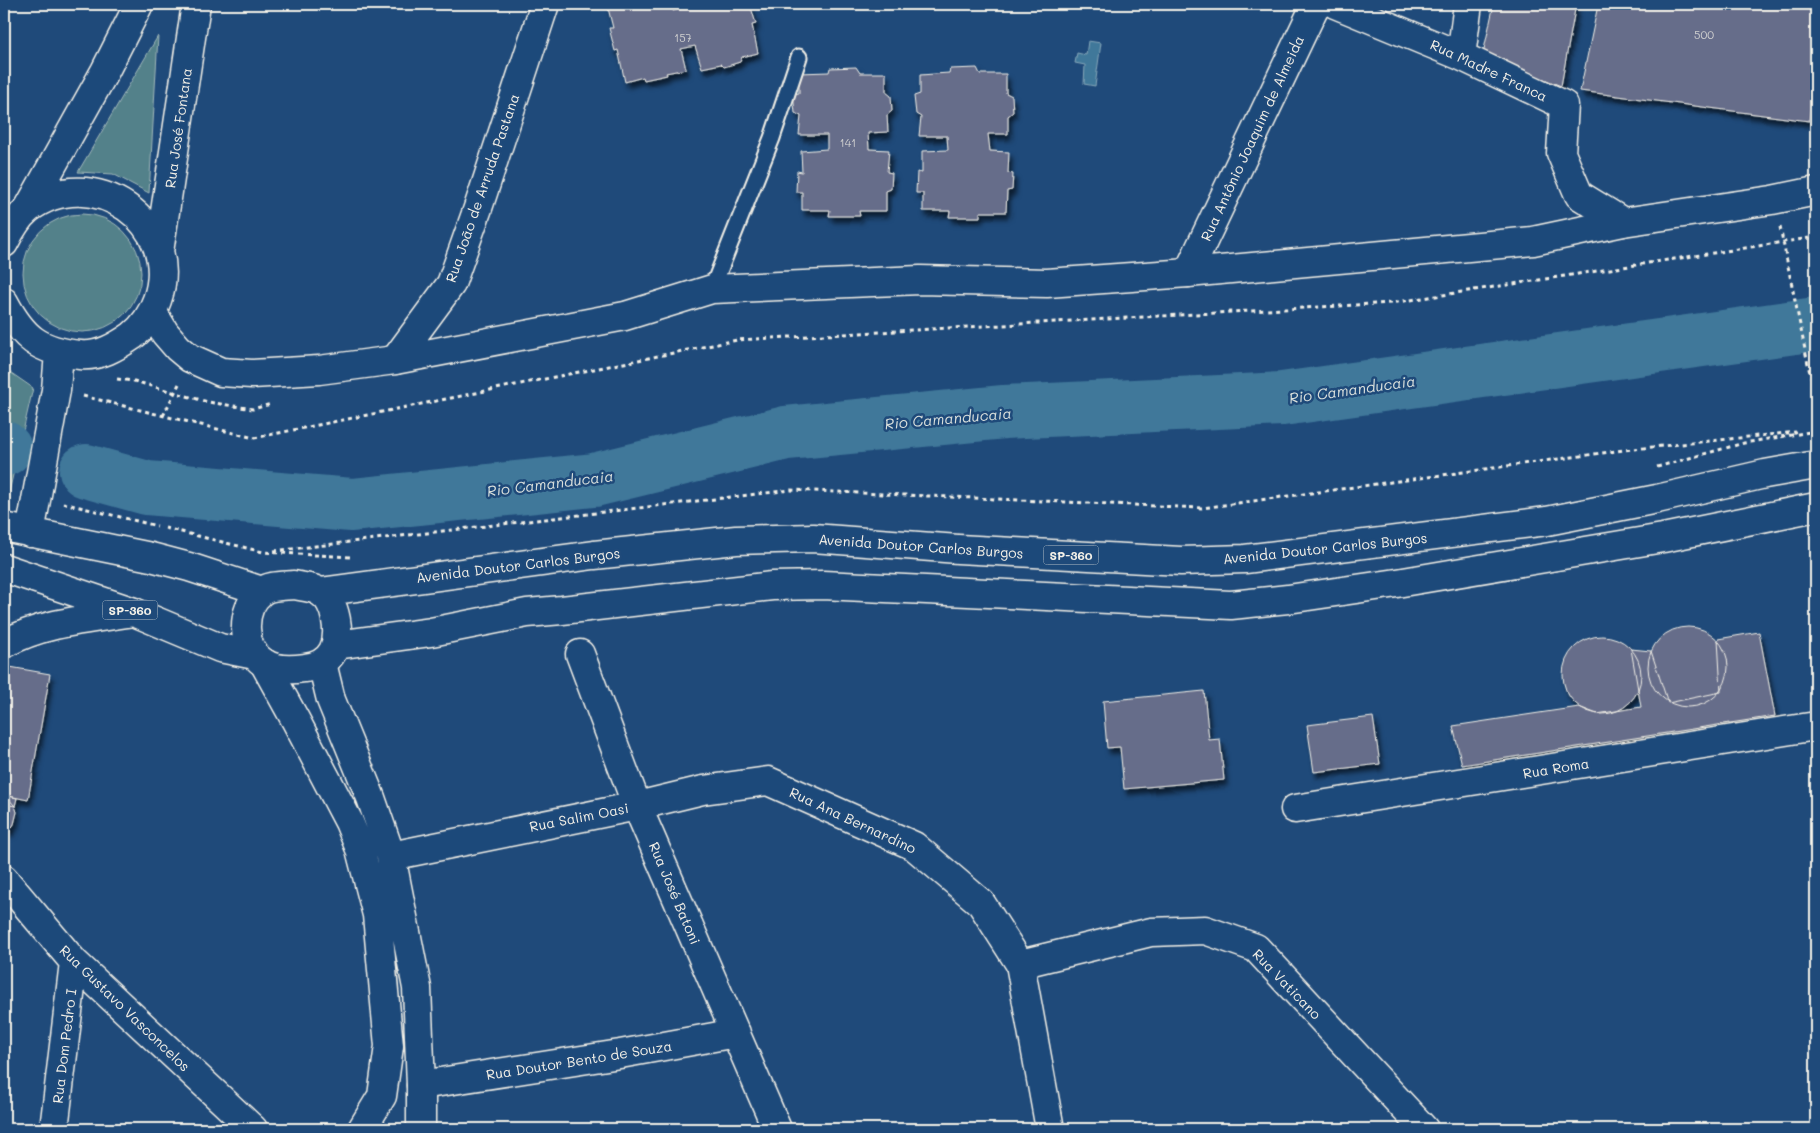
<svg xmlns="http://www.w3.org/2000/svg" width="1820" height="1133" font-family="Mali,sans-serif">
<style>
.green{fill:#52818a;stroke:#a3b9b9}
.water{fill:#40789a;stroke:#88a8b9}
.lines{fill:none;stroke-linecap:round;stroke-linejoin:round}
.river{stroke:#40789a;stroke-width:54}
.building{fill:#666d8a;stroke:#f4f1e8;filter:url(#shadow)}
.lane-casing{stroke:#f4f1e8;stroke-width:19}
.street-casing{stroke:#f4f1e8;stroke-width:31}
.secondary-casing{stroke:#f4f1e8;stroke-width:31}
.primary-casing{stroke:#f4f1e8;stroke-width:31}
.path{stroke:#f4f1e8;stroke-width:3;stroke-dasharray:4 4;stroke-linecap:butt}
.lane{stroke:#1f4a7a;stroke-width:15}
.street{stroke:#1f4a7a;stroke-width:28}
.secondary{stroke:#1f4a7a;stroke-width:28}
.primary{stroke:#1f4a7a;stroke-width:28}
.labels{text-anchor:middle;dominant-baseline:central;stroke-width:5;stroke-linejoin:round;paint-order:stroke}
.number-label{font-size:11px;fill:#d0d0d0}
.shield{fill:#1f4a7a;stroke:#b4bfc7;stroke-width:1}
.shield-label{font-size:12px;font-weight:bold;fill:#f4f1e8}
.street-label{font-size:14px;fill:#f4f1e8;stroke:#1f4a7a}
.water-label{font-size:15px;font-style:italic;fill:#d9dfdc;stroke:#1f4a7a}
</style>
<defs>
<filter id="shadow"><feDropShadow dx="3" dy="5.5" stdDeviation="2.5" flood-color="#0009"/></filter>
</defs>
<rect width="100%" height="100%" fill="#1f4a7a"/>
<filter id="ink" filterUnits="userSpaceOnUse"><feTurbulence type="fractalNoise" baseFrequency=".02" numOctaves="2"/><feDisplacementMap in="SourceGraphic" scale="10" xChannelSelector="R" yChannelSelector="G"/><feConvolveMatrix kernelMatrix="1 2 1 2 8 2 1 2 1" color-interpolation-filters="sRGB"/></filter>
<g filter="url(#ink)">
<path class="green" d="M158 36 149 193 113 174 78 172Z
M23 273a59 59 0 1 1 118 0a59 59 0 1 1-118 0Z
M4 368 33 388 7 501 4 500Z"/>
<path class="water" d="M1088 41 1101 43 1095 86 1084 84 1085 65 1075 63 1077 53 1086 55Z"/>
<g class="lines">
<path class="river" d="M4 448 5 449
M86 471 147 488 352 505 594 480 786 433 1004 412 1282 399 1816 324"/>
</g>
<path class="building" d="M607 4H671L673 11 687 7 686 4H750L756 24 752 25 758 53 742 57 740 62 724 67 721 64 702 68 695 46 681 49 686 69 666 73 667 75 644 80 643 77 625 82 618 50 615 51 609 28H613Z
M1494 4H1576L1561 86 1483 54Z
M1591 4H1816V64L1809 121 1580 91 1598 5Z
M856 67 860 73H886V92L891 96 892 111 887 115 888 132 868 133 869 149 889 150 887 172 892 173 891 189 886 191V211H859L860 216H829L830 210H802V192H796L797 171 802 172 801 151 827 149V135H799L801 116 795 113 793 94 799 93V73L829 72 830 68Z
M977 68 980 74H1006V93L1012 96 1013 112 1008 116V134H988L990 151 1009 152 1008 173 1013 174 1012 190 1007 191 1006 212H980V217H949L950 211H923V193H916L917 172 922 173V151L948 150 947 136H919L921 117 916 114 914 96 920 94V75L949 73 950 69Z
M1648 667a40 40 0 1 1 80 0a40 40 0 1 1-80 0Z
M1759 632 1775 716 1462 765 1453 726 1579 707 1597 714 1641 707 1631 649 1651 651 1668 703 1721 692 1718 639Z
M1563 675a39 39 0 1 1 78 0a39 39 0 1 1-78 0Z
M4 666 50 674 28 800 4 795Z
M1204 691 1209 740 1220 739 1224 780 1124 789 1120 747 1107 748 1103 701Z
M1373 717 1380 764 1314 772 1307 725Z
M4 795 17 798 15 806 4 804Z
M4 796 7 797 15 806 17 812 14 824 11 829 4 832Z"/>
<g class="lines">
<defs>
<path id="lane" d="M712 289 772 138 799 57"/>
<path id="street" d="M1335 4 1461 56 1564 105 1561 153 1579 195 1623 222
M1461 56 1468 4
M1188 273 1316 4
M395 360 451 284 478 208 545 4
M4 644C43 622 90 619 134 612
M580 654 637 806 777 1129
M1295 809 1816 726
M391 856 637 806 703 790 768 781 914 846 981 903 1020 964 1050 1129
M4 879 74 962 253 1129
M1020 964 1151 932 1205 930 1256 948 1424 1129
M421 1085 620 1054 736 1033
M54 1129 74 962"/>
<path id="secondary" d="M28 209 105 71 139 4
M4 243C10 231 17 218 28 209 92 160 184 223 157 300 152 314 144 327 132 336 116 347 99 357 80 355 39 351 23 338 4 302
M159 252 196 4
M153 313 165 333 178 348 190 358 221 372 252 374 319 370 395 360 625 316 712 289 920 280 1047 283 1188 273 1533 241 1623 222 1772 200 1816 191
M30 533 56 390 59 353
M264 663 296 721 349 822 360 849 377 915 389 1046 382 1096 362 1129
M322 663 331 700 371 798 391 856 417 988 421 1085V1129"/>
<path id="primary" d="M4 527 151 557 189 567 262 591
M4 568 134 612 220 648 255 655
M294 585C302 587 313 587 320 592 337 602 341 635 333 651 327 662 316 667 305 668 291 670 276 671 264 663 241 649 240 609 261 592 269 585 284 586 294 585Z
M320 592 594 555 736 540 813 538 958 549 1181 561 1245 559 1547 521 1657 499 1765 474 1816 465
M336 645 431 632 527 613 562 610 772 586 823 585 1231 605 1288 599 1397 583 1663 538 1816 507"/>
</defs>
<use href="#lane" class="lane-casing"/>
<use href="#street" class="street-casing"/>
<use href="#secondary" class="secondary-casing"/>
<use href="#primary" class="primary-casing"/>
<path class="path" d="M1780 227 1809 369 1816 395
M117 379 134 381 208 402 253 409 271 404
M83 396 254 438 737 340 1391 303 1816 237
M163 416 179 384
M1657 467 1744 443 1816 431
M63 503 157 526
M165 528 263 552 351 557
M274 551 791 490 1202 508 1624 450 1796 432"/>
<use href="#lane" class="lane"/>
<use href="#street" class="street"/>
<use href="#secondary" class="secondary"/>
<use href="#primary" class="primary"/>
</g>
</g>
<g class="labels">
<g class="number-label">
<text x="1704" y="34">500</text>
<text x="683" y="37">157</text>
<text x="848" y="142">141</text>
</g>
<g class="shield">
<rect x="1043.5" y="545.5" width="55" height="19" rx="4"/>
<rect x="102.5" y="600.5" width="55" height="19" rx="4"/>
</g>
<g class="shield-label">
<text x="1071" y="555">SP-360</text>
<text x="130" y="610">SP-360</text>
</g>
<g class="street-label">
<text transform="translate(1489 70) rotate(25)">Rua Madre Franca</text>
<text transform="translate(178 128) rotate(-82)">Rua José Fontana</text>
<text transform="translate(1252 138) rotate(-65)">Rua Antônio Joaquim de Almeida</text>
<text transform="translate(482 188) rotate(-71)">Rua João de Arruda Pastana</text>
<text transform="translate(921 546) rotate(4)">Avenida Doutor Carlos Burgos</text>
<text transform="translate(1325 548) rotate(-6)">Avenida Doutor Carlos Burgos</text>
<text transform="translate(518 565) rotate(-7)">Avenida Doutor Carlos Burgos</text>
<text transform="translate(1556 768) rotate(-9)">Rua Roma</text>
<text transform="translate(579 817) rotate(-11)">Rua Salim Oasi</text>
<text transform="translate(853 820) rotate(25)">Rua Ana Bernardino</text>
<text transform="translate(675 893) rotate(67)">Rua José Batoni</text>
<text transform="translate(1287 984) rotate(46)">Rua Vaticano</text>
<text transform="translate(125 1008) rotate(44)">Rua Gustavo Vasconcelos</text>
<text transform="translate(64 1046) rotate(-83)">Rua Dom Pedro I</text>
<text transform="translate(579 1060) rotate(-9)">Rua Doutor Bento de Souza</text>
</g>
<g class="water-label">
<text transform="translate(1352 389) rotate(-8)">Rio Camanducaia</text>
<text transform="translate(948 418) rotate(-5)">Rio Camanducaia</text>
<text transform="translate(550 483) rotate(-7)">Rio Camanducaia</text>
</g>
</g>
<rect width="1820" height="1133" fill="none" stroke="#1f4a7a" stroke-width="20"/>
<rect x="10" y="10" width="1800" height="1113" fill="none" stroke="#f4f1e8" stroke-width="2" filter="url(#ink)"/>
</svg>
